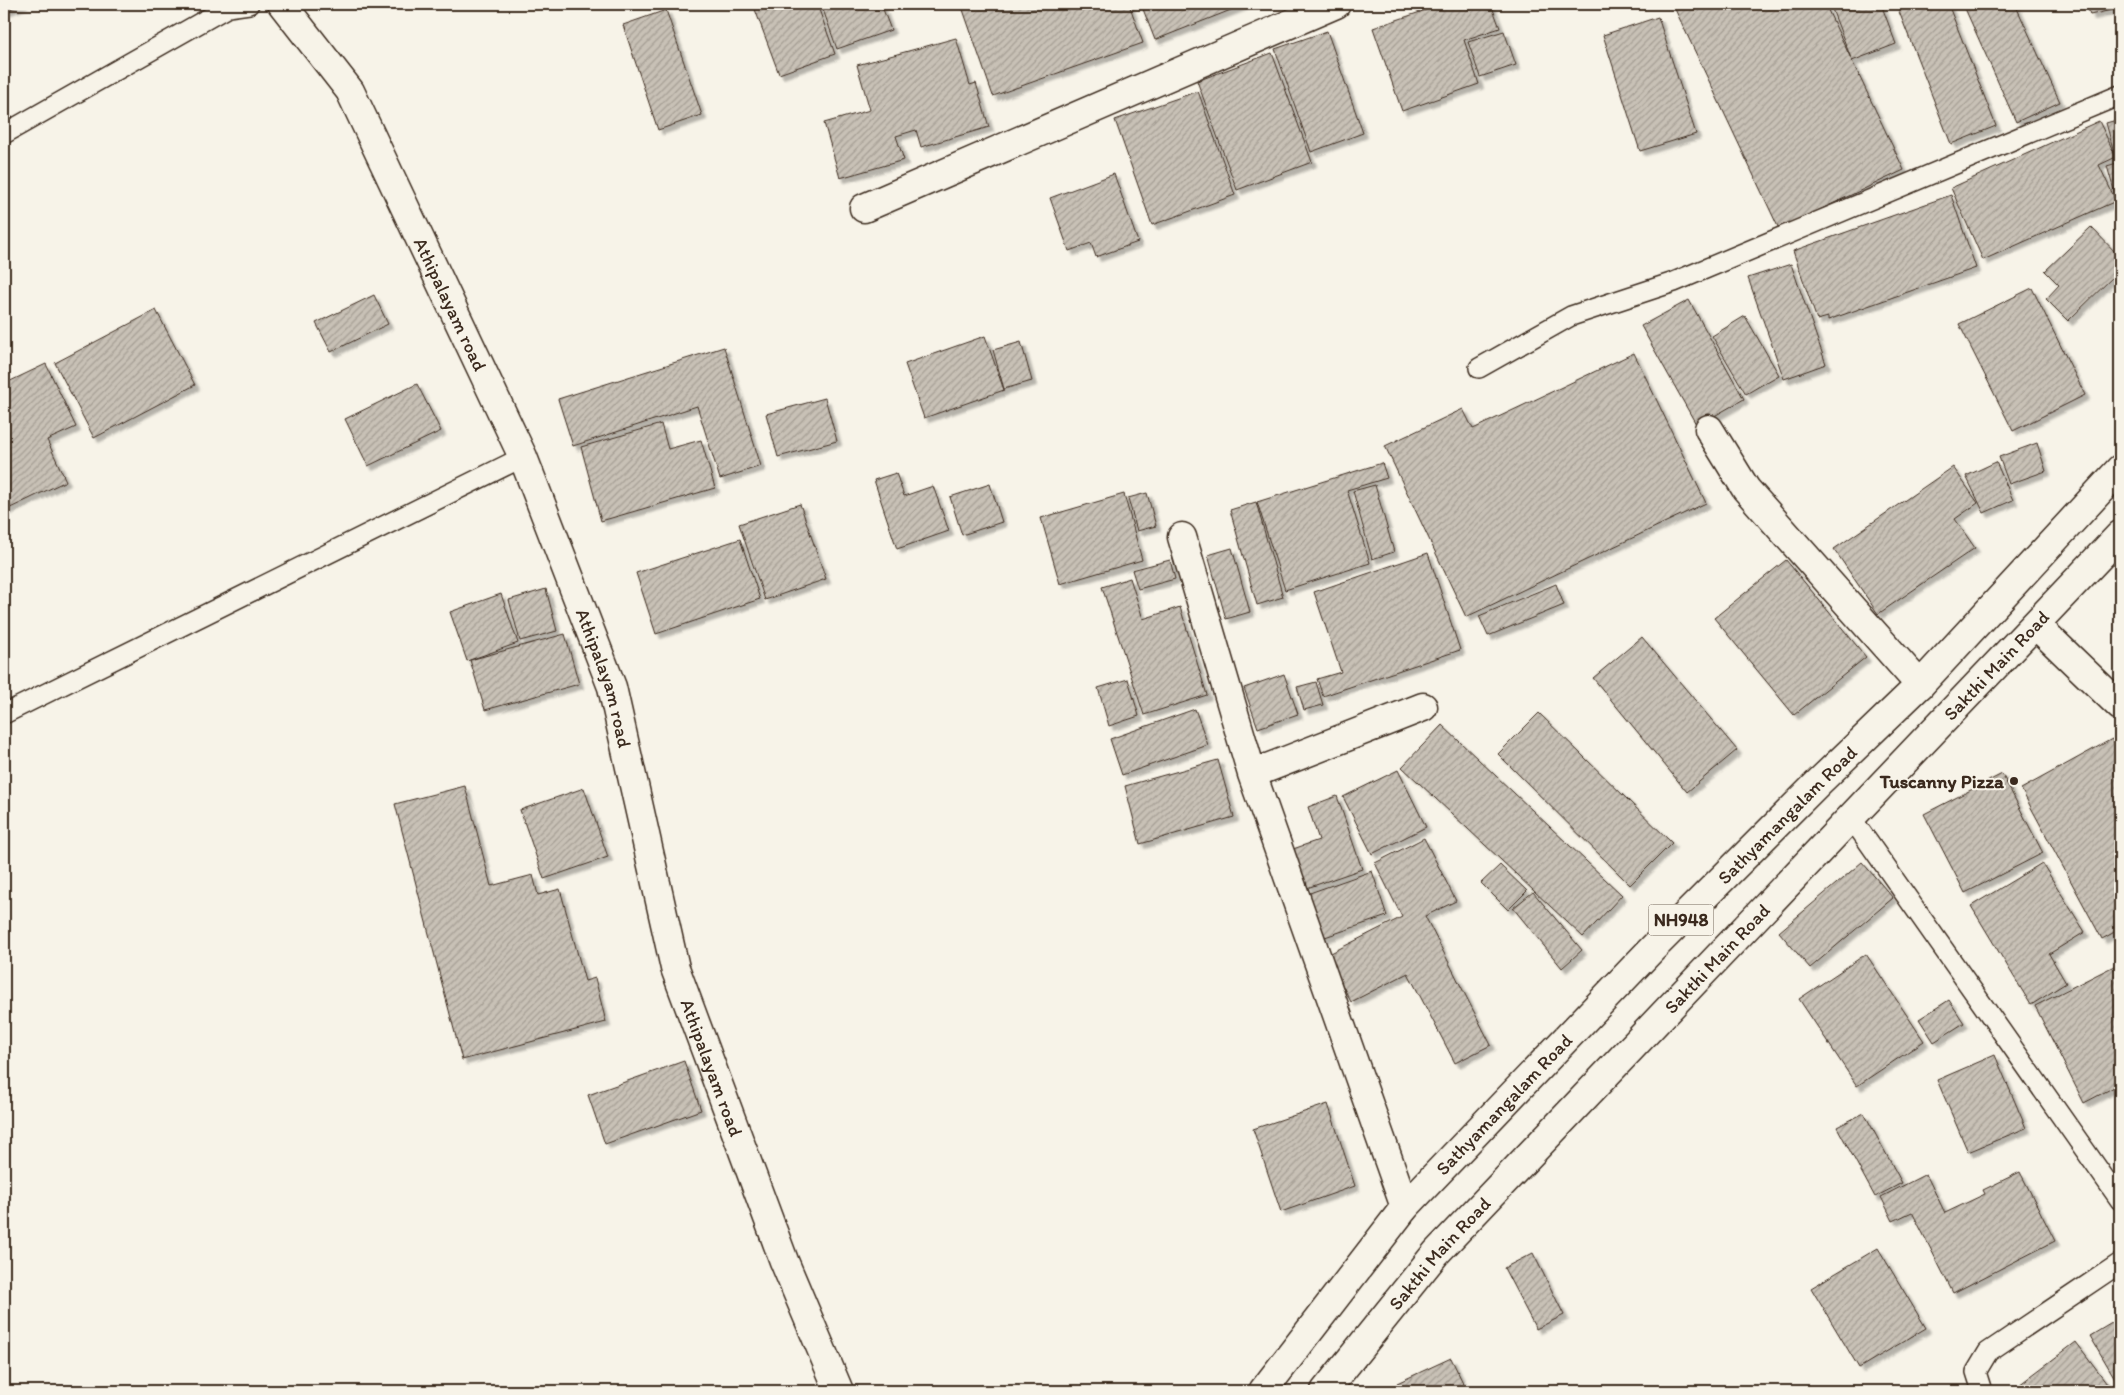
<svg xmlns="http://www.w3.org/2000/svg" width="2124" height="1395" font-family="Itim,sans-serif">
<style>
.building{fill:url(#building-hatch);stroke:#3b2a1e;filter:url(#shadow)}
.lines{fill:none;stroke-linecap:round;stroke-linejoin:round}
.service-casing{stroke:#3b2a1e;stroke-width:22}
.minor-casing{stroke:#3b2a1e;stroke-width:31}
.tertiary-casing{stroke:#3b2a1e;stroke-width:31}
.trunk-casing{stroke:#3b2a1e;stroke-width:31}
.service{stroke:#f7f3e8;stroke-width:19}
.minor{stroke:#f7f3e8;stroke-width:28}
.tertiary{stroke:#f7f3e8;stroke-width:28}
.trunk{stroke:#f7f3e8;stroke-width:28}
.poi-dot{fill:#3b2a1e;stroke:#f7f3e8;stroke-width:2}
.labels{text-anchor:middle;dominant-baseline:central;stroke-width:4;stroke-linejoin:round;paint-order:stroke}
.shield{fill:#f7f3e8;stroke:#73665b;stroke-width:1}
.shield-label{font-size:18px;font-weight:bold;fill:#3b2a1e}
.street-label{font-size:19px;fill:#3b2a1e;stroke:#f7f3e8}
.poi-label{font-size:19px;font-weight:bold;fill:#3b2a1e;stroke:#f7f3e8;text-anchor:end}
</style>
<defs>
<pattern id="building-hatch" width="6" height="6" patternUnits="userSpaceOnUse" patternTransform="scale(1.25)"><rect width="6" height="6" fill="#c8c1b6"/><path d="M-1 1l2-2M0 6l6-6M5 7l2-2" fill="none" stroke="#a49d93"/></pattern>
<filter id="shadow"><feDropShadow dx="4.5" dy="4.5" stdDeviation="1" flood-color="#0004"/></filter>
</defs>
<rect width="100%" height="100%" fill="#f7f3e8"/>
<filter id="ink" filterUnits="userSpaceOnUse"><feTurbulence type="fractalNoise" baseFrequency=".02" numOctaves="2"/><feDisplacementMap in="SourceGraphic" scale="10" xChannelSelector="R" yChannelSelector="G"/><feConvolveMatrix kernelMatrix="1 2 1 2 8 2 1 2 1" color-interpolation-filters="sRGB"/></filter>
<g filter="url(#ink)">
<path class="building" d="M4 4H23L4 11Z
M753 4H817L835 54 779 74Z
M821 4H881L891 30 837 49Z
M961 4H1129L1143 43 993 96Z
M1141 4H1246L1155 40Z
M1444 4H1491L1500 28 1464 40 1479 84 1402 111 1373 28Z
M1680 4H1825L1904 170 1779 229 1674 7Z
M1830 4H1881L1896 44 1852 61Z
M1896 4H1948L1996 126 1951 144Z
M1963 4H2015L2060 102 2016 122Z
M2087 4H2120V8L2090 15Z
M666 10 702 115 658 130 623 25Z
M1658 17 1696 134 1640 151 1603 35Z
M1327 31 1363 133 1311 152 1275 49Z
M1504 31 1516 65 1480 77 1468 42Z
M956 38 970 85 976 83 989 127 921 147 916 130 896 136 904 160 840 178 824 123 870 110 857 65Z
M1272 53 1312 162 1237 190 1197 81Z
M1198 91 1235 195 1152 225 1115 120Z
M2120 119V207L2119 208 2107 166 2117 163 2106 123Z
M2099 121 2116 157 2099 165 2116 201 1983 260 1951 188Z
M1114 174 1138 242 1096 257 1091 243 1069 251 1050 198Z
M1951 195 1976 268 1828 320V317L1817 320 1793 251Z
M2091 227 2120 257V270L2068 321 2046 299 2059 285 2045 271Z
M1791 264 1826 364 1784 379 1748 278Z
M2032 288 2085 395 2013 431 1959 324Z
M374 295 388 324 331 352 316 323Z
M1689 300 1744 399 1697 426 1641 326Z
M156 310 195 385 94 438 55 363Z
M1745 316 1779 375 1746 394 1712 336Z
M985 336 1004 390 924 418 905 364Z
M1021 342 1032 381 1004 389 993 350Z
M724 347 761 466 720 479 697 406 573 446 558 399Z
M1634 353 1706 503 1466 617 1385 446 1463 409 1473 429Z
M46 364 76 427 47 440 66 481 4 511V384Z
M417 384 441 431 368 466 345 419Z
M825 398 837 441 778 457 766 414Z
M661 424 668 449 701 440 715 488 601 521 581 447Z
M2037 443 2046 471 2009 484 1999 457Z
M1996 462 2013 500 1984 513 1966 476Z
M1382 463 1387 478 1347 490 1370 563 1285 590 1257 502Z
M1953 467 1978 503 1955 519 1975 548 1878 614 1834 549Z
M896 473 904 496 933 486 949 531 897 549 874 480Z
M990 484 1002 522 962 535 950 497Z
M1375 485 1394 552 1372 559 1353 491Z
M1147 493 1156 526 1137 531 1128 498Z
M1124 494 1142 560 1060 584 1041 518Z
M1256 502 1283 597 1257 605 1230 510Z
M800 504 826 579 765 600 739 524Z
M740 539 760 599 656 634 636 573Z
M1232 548 1250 612 1226 619 1208 555Z
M1428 553 1460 650 1323 696 1317 679 1341 672 1314 592Z
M1170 560 1175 579 1138 589 1132 570Z
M1786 560 1866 657 1794 715 1714 618Z
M1130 578 1143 619 1180 607 1207 695 1144 715 1102 587Z
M1556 584 1564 605 1488 636 1479 616Z
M546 589 557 631 520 641 509 600Z
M501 594 518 643 467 661 450 612Z
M565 634 579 684 485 710 470 660Z
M1642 637 1737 750 1687 792 1593 678Z
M1284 674 1298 714 1258 728 1244 688Z
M1128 679 1139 716 1109 726 1098 688Z
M1316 682 1323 705 1304 710 1297 687Z
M1195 709 1208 745 1122 775 1110 739Z
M1539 713 1672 843 1630 885 1498 754Z
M1442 725 1622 895 1583 937 1402 767Z
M2112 739 2120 754V929L2102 939 2021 789Z
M1218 760 1234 817 1140 844 1125 786Z
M1398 770 1426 827 1372 854 1343 797Z
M2002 774 2043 853 1965 893 1924 814Z
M465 786 491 886 533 875 538 895 560 889 585 981 595 978 606 1022 462 1060 395 804Z
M584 788 608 857 544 879 520 810Z
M1337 796 1362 869 1307 888 1293 849 1319 840 1308 807Z
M1424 838 1456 901 1425 916 1491 1045 1455 1063 1408 973 1351 1002 1327 955 1402 917 1375 863Z
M1862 862 1893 898 1810 968 1779 932Z
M2042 863 2085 932 2049 954 2066 983 2031 1005 1971 906Z
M1500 865 1527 891 1508 910 1481 883Z
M1372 871 1387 916 1319 939 1304 895Z
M1533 892 1582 950 1562 968 1513 908Z
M1866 954 1924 1041 1857 1086 1799 999Z
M2116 965 2120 973V1084L2084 1103 2035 1006Z
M1949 1000 1964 1023 1934 1042 1919 1019Z
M1995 1055 2026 1128 1968 1152 1937 1080Z
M684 1061 701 1110 605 1144 588 1095Z
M1328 1104 1355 1186 1281 1212 1253 1129Z
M1864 1113 1902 1183 1875 1197 1837 1127Z
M2020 1172 2055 1241 1953 1293 1912 1212 1893 1221 1881 1197 1926 1174 1945 1213 1985 1194 1983 1190Z
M1878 1248 1926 1328 1859 1368 1811 1288Z
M1533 1253 1564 1315 1536 1329 1504 1268Z
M2120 1318V1387L2090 1336Z
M2076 1342 2113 1391H2024L2019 1385Z
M1451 1358 1467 1391H1401L1397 1383Z"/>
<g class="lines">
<defs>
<path id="service" d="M4 134 228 7 249 4
M1479 368 1571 316 1674 282 2120 95
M4 714 523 457
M1852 819 2120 1200
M1982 1391 1976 1372 1988 1352 2120 1263"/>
<path id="minor" d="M864 208 1336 4
M1709 429 1746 489 1920 685
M1182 537 1252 774 1405 1207
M2036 625 2120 706
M1252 774 1423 707"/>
<g id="tertiary">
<path id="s1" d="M282 4 350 91 523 457 612 687 675 968 784 1261 839 1391"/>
</g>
<g id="trunk">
<path id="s2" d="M1263 1391 1405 1207 1653 948 1820 781 1920 685 2120 469"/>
<path id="s3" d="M1325 1391 1436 1253 2120 535"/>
</g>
</defs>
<use href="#service" class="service-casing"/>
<use href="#minor" class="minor-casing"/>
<use href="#tertiary" class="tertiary-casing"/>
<use href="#trunk" class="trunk-casing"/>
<use href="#service" class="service"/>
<use href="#minor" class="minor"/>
<use href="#tertiary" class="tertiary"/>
<use href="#trunk" class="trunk"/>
</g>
</g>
<circle class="poi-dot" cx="2014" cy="781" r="5"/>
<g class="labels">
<rect class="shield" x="1648.5" y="904.5" width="65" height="31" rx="4"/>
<g class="shield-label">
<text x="1681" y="920">NH948</text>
</g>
<g class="street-label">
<text stroke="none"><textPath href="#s1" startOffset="346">Athipalayam road</textPath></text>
<text stroke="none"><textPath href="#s3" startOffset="989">Sakthi Main Road</textPath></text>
<text stroke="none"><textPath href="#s1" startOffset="751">Athipalayam road</textPath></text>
<text stroke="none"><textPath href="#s2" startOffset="780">Sathyamangalam Road</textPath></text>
<text stroke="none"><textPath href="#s3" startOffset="584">Sakthi Main Road</textPath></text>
<text stroke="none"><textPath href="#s1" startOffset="1156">Athipalayam road</textPath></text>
<text stroke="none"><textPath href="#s2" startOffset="375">Sathyamangalam Road</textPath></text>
<text stroke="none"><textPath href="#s3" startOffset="179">Sakthi Main Road</textPath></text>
</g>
<g class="poi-label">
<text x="2004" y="781">Tuscanny Pizza</text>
</g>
</g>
<rect width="2124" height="1395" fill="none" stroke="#f7f3e8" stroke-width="20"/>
<rect x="10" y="10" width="2104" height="1375" fill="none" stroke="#3b2a1e" stroke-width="2" filter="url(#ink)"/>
</svg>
